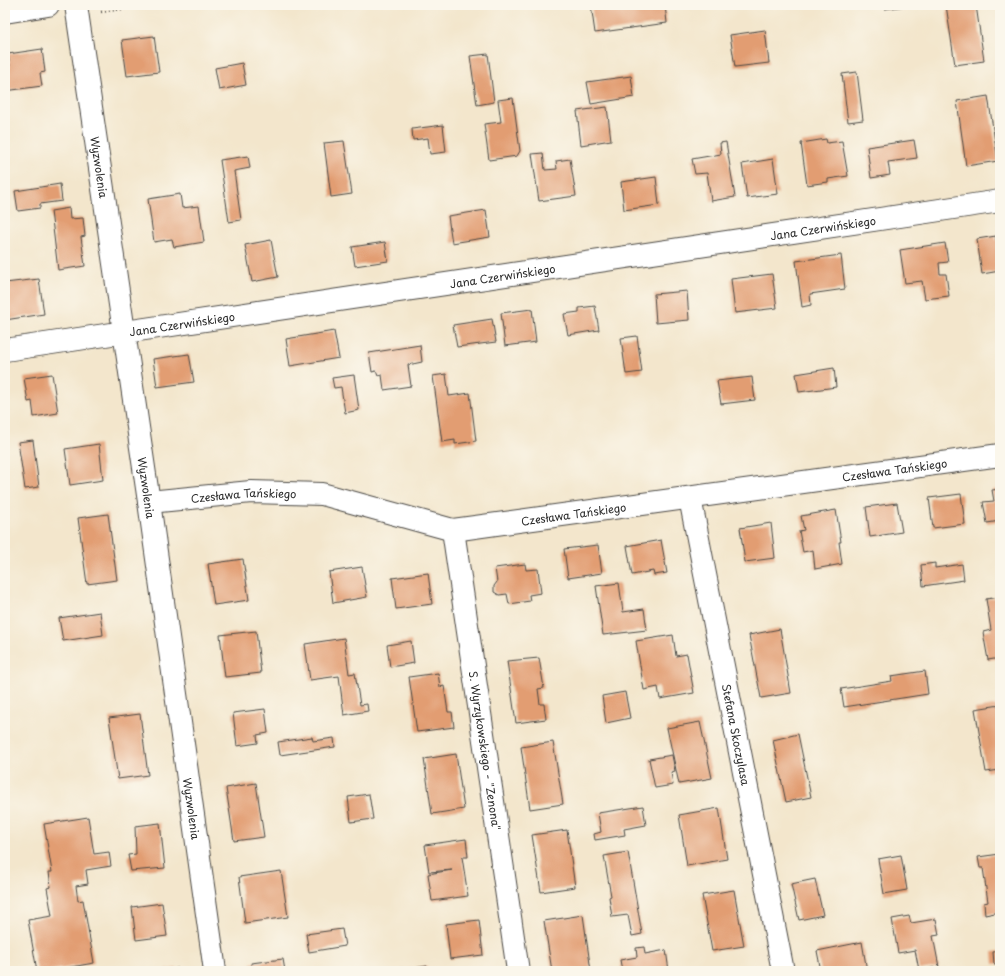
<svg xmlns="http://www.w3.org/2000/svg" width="1005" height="976" font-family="'Playpen Sans',sans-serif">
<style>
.building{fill:#e29d72}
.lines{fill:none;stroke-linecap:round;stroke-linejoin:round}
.street-casing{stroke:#494743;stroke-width:24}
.path{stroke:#494743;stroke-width:2.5;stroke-dasharray:1 3;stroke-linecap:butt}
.street{stroke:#fff;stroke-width:22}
.labels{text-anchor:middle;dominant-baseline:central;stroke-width:3;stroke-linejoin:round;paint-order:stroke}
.street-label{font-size:11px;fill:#2b2b2b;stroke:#fbf7ec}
</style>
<rect width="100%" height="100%" fill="#fbf7ec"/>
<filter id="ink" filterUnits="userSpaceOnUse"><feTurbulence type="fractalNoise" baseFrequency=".025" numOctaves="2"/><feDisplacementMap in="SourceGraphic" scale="8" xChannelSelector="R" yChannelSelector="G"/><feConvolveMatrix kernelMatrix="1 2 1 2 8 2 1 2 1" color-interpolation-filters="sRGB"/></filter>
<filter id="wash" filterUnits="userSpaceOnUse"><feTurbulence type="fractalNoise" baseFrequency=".012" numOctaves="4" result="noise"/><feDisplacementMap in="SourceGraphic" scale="16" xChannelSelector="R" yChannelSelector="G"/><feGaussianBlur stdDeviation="0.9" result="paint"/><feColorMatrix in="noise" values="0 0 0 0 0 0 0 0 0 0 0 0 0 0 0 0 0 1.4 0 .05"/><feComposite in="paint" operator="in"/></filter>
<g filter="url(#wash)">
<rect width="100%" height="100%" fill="#f3e6cc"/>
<g id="blocks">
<path class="building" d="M591 5H665L667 23 595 33Z
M884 5H906V6L885 9Z
M946 5H976L984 61 955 65Z
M765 30 769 63 735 67 730 35Z
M154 36 159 72 127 76 122 40Z
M42 49 45 72 40 73 42 86 5 91V67L10 66 8 54Z
M488 54 494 102 477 105 470 56Z
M242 63 246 85 219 90 215 68Z
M857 72 863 120 848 122 842 74Z
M631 76 634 97 591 104 587 82Z
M988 96 998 161 966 166 957 101Z
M513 98 520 151 517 156 489 160 484 124 501 122 498 100Z
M607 107 611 140 581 145 577 111Z
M443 125 446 152 430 154 428 138 413 140 412 129Z
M826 139 827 143 842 141 848 176 828 179V182L807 185 801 143Z
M914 140 917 158 888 162 890 175 871 178 867 147Z
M344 141 352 194 331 197 324 143Z
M726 142 735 197 711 201 707 173 695 174 692 159 721 154 720 143Z
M543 153 545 170 557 169 556 161 570 159 576 196 539 201 532 154Z
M248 156 250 168 234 171 241 220 229 222 220 160Z
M773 159 778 194 747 198 742 164Z
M656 177 659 205 624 210 621 182Z
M60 184 62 201 40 204V208L18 211 15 191Z
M180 194 182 208 199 206 204 242 174 247 172 239 154 242 148 199Z
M69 208 70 219 83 218 85 236 81 237 85 266 58 270 51 211Z
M486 210 490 237 452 243 448 216Z
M996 236V240L1000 239V271L982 274 977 239Z
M5 239H6L7 249H5Z
M271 240 278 277 252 282 245 245Z
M385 242 388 261 355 266 352 247Z
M945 243 948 262 939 263 940 274H946L949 296 925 299 922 281 905 283 900 250Z
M841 255 845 289 810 294 811 305 802 307 796 261Z
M772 274 777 308 735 313 731 279Z
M39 279 44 314 5 320V283Z
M687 291 689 320 656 323 654 294Z
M595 306 599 330 568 335 564 314 579 312V308Z
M532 309 536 342 505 346 501 313Z
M492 319 496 342 457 347 453 325Z
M334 331 339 358 290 366 286 339Z
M637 336 642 372 626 374 621 338Z
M420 345 422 362 408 365 411 386 384 390 382 375 378 376 376 371 372 372 369 353Z
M189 354 194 382 157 387 153 359Z
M834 368 836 387 799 392 796 374Z
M52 374 58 413 34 417 32 401 28 402 24 378Z
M446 374 449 396 470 393 476 441 455 444V440L442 442 433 376Z
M354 375 359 410 345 413 341 387 334 388 332 378Z
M752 377 755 400 721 404 717 381Z
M33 440 39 487 25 489 18 442Z
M99 444 103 480 70 485 65 449Z
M5 462 8 482H5Z
M1000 489V521L987 523 983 502 994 501 992 490Z
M961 494 965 524 933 528 929 498Z
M897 503 902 532 870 537 866 507Z
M836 510 841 542H839L842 564 815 569 813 550 803 552 799 531 804 530 801 516Z
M108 514 117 580 87 584 78 518Z
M771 523 775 558 745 562 740 528Z
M661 540 667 573 654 575 653 571 632 575 627 546Z
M598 545 602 573 568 578 564 549Z
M243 559 249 600 214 605 208 564Z
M935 563V568L962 564 964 580 923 586 921 565Z
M525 564 526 570 538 569 541 593 529 595 530 601 509 604 507 594 499 595 494 592V586L497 582 495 568Z
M362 567 367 597 333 603 329 572Z
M428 573 432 604 396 609 392 578Z
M619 583 623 612 644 609 647 630 603 635 596 586Z
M1000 597V658L988 660 983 632 991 630 986 599Z
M100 612 103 635 63 641 59 618Z
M780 629 791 693 761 698 749 635Z
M256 631 261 673 225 677 220 635Z
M673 635 676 656 687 654 694 693 660 699 658 687 644 690 636 641Z
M344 638 349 674 355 673 360 705 367 704 368 711 344 715 339 676 310 680 305 644Z
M411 641 414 663 390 667 387 645Z
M539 658 544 688 538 689 540 704H544L546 719 516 723 507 661Z
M925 671 928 694 844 707 841 689 892 681 891 676Z
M438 673 440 687 444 686 448 712H452L454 727 417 732 409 677Z
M625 692 630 718 606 723 602 696Z
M1000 705V770L986 772 975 709Z
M265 709 268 733 257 735 258 743 237 746 233 713Z
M140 714 148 775 118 779 109 718Z
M700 722 712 778 679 784 667 728Z
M798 734 811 797 786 802 773 740Z
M312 737 313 741 334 738 335 747 280 755 278 742Z
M553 742 563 804 530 809 521 747Z
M456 754 464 809 432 814 424 759Z
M672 755 675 771 671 772 673 785 655 788 649 759Z
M256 783 264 837 234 841 226 788Z
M369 794 373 819 351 822 348 797Z
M643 806 646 825 624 829 625 835 595 840 594 834 601 832 598 813Z
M719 808 727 859 687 866 679 815Z
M88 817 94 854 109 852 111 866 86 870 88 884 76 886 78 901 83 900 94 963 48 971H37L28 920 52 916 47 888 51 887 49 872H52L44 824Z
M160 823 165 868 131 871 128 855 136 854 135 826Z
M567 830 575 887 541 892 532 835Z
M466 839 468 857H462L468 896 432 901 428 874 452 870 429 872 425 845Z
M628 852 642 934 632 936 628 915 612 917 609 897 611 896 604 856Z
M1000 854V912L985 915 984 903 988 902 983 868H980L978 857Z
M901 855 907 890 884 894 878 859Z
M281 871 288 917 245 923 239 877Z
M815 879 823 915 799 920 791 884Z
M734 890 744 946 712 951 702 895Z
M162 903 167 936 136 940 132 907Z
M583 915 591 971H552L544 921Z
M909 916 911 923 936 919 939 935 933 936 939 967 919 970 915 950 898 953 892 919Z
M479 920 483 955 450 959 446 924Z
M342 929 345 946 309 952 306 934Z
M862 942 867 971H821L817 951Z
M644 947 645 954 666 950 669 971H622L620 960 637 957 636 948Z
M1000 951V963L994 964 993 952Z
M283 959 285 971H252L251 963Z
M427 966V971H400V970Z
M178 968V971H166V970Z"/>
</g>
</g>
<g filter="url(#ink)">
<use href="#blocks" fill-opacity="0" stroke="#494743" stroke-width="1"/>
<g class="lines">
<defs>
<g id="street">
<path id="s1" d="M76 5 149 502 215 971"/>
<path d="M5 12 48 5"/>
<path id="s2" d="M5 350 1000 201"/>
<path id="s3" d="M690 498 783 971"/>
<path id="s4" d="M149 502 251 492 322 494 453 530 1000 455"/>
<path id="s5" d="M453 530 518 971"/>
</g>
</defs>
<use href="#street" class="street-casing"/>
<path class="path" d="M101 12 150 5"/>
<use href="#street" class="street"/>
</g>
</g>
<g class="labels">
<g class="street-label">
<text stroke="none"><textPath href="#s1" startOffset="164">Wyzwolenia</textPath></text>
<text stroke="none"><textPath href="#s2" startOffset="827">Jana Czerwińskiego</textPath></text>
<text stroke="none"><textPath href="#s2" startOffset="503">Jana Czerwińskiego</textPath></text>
<text stroke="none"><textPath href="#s2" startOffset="179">Jana Czerwińskiego</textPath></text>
<text stroke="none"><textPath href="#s4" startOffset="755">Czesława Tańskiego</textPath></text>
<text stroke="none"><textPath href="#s1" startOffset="488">Wyzwolenia</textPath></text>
<text stroke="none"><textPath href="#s4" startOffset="95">Czesława Tańskiego</textPath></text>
<text stroke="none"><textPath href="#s4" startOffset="431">Czesława Tańskiego</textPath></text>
<text stroke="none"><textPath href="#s3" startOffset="241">Stefana Skoczylasa</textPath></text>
<text stroke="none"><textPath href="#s5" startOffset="223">S. Wyrzykowskiego - "Zenona"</textPath></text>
<text stroke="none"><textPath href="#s1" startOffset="812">Wyzwolenia</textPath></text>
</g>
</g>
<rect width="1005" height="976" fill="none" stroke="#fbf7ec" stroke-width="20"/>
</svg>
